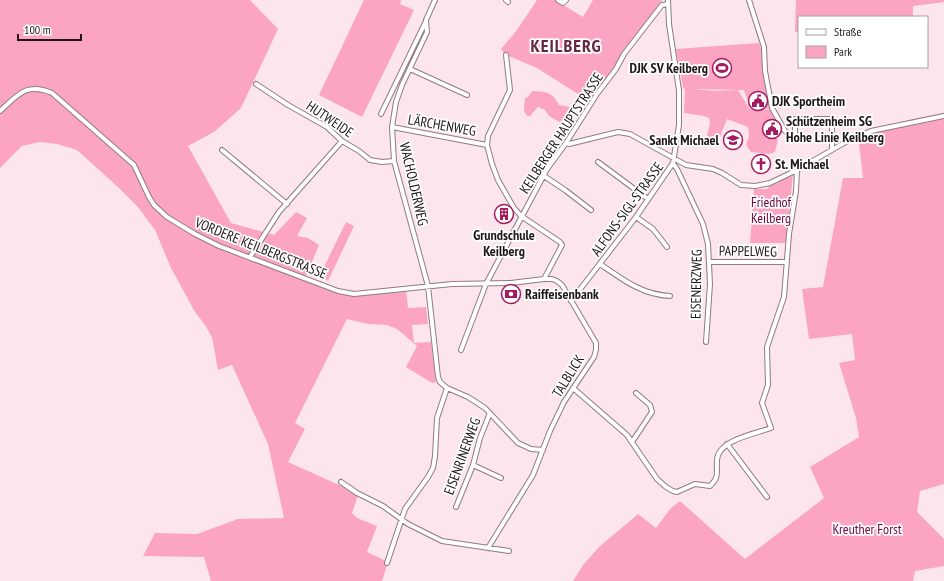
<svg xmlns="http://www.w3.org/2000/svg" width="944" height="581" font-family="'PT Sans Narrow',sans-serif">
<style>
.green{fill:#fba5c2}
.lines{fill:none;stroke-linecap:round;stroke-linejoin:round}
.street-casing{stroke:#907b81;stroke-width:6}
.street{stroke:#fff;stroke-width:4}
.labels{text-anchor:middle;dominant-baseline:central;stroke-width:3.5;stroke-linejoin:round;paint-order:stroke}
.poi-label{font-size:14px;font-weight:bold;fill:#1e1619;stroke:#fff;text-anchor:start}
.street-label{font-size:14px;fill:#1e1619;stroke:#fff}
.park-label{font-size:14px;fill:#740640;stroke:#fff}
.district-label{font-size:18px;font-weight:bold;letter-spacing:1px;fill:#672440;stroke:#fff}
</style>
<rect width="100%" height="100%" fill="#fce5ec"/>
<path class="green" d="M0 0H250L278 29 241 108 214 132 188 146 231 223 274 235 296 212 307 218 297 236 308 238 319 245 306 276 340 289 354 291 352 294 406 290 408 308 426 307 428 324 412 325 414 343 431 342 436 382 432 383 406 367 417 346 397 329 387 325 368 324 347 319 295 423 305 429 288 462 348 489 358 495 352 513 357 518 377 526 367 552 388 562 382 581H211L204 557 143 556 155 533 197 534 238 519 284 518 268 444 232 365 218 370 212 337 205 325 195 312 171 268 155 230 138 207 119 188 77 150 57 144 40 142 22 146 0 168Z
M364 0H401L400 4 414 10 362 117 319 95Z
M537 0H555L583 17 593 0H662L622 54 614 69 589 101 537 68 506 55 501 49 517 30Z
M796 0H944V2L913 6V17H799V32H795Z
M759 43 762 52 765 84 770 109 750 107 744 90 692 89 716 91 738 90 749 108 771 110 777 123 764 124 765 133 778 139 775 152 769 154 751 152C743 142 748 144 749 135 749 132 748 130 748 127L727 119 719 139 716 140 707 136 710 123 709 118 704 116 684 113 685 89 683 88 676 49Z
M532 91C546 92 552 91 559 105L570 107 561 123 549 116 545 110 538 107 530 116H527L524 111 525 98 528 97Z
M944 113V484L920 491 917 512 944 539V566L915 571 913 581H573L583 565 599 547 638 514 656 528 671 508 680 501 745 559 824 498 810 467 859 437 856 418 839 363 855 360 852 334 809 339 802 289 823 287 843 178H863L858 134 913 119Z
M793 174 786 243H750L754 189H767L769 185 776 184Z
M346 222 354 226 328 281 320 275Z"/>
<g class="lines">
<defs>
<path id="street" d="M435 0 426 20 427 32 402 85 396 102 392 127 394 161 428 286 438 377 440 382 447 388 468 397 485 408 518 443 531 449 543 450
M506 0 508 2
M558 0 563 3 566 0
M749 0 764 47 765 71 772 108 785 131 795 139
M506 55 510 90 488 136 487 145 492 164 498 180 514 208 521 216 560 242 562 245 544 279
M410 69 467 95
M256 84 288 105 327 127 342 141 359 151 370 160 382 162 394 161
M0 111C18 95 26 82 52 93L134 165 149 197 154 205 167 217 195 234 219 246 338 291 354 294 452 284 511 283 544 279H552L557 281 562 285 596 343V350L594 357 564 402 550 431 533 475 488 548
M381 114 426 21
M392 127 487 145
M795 139V119H829L832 124V149
M566 143 569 144 618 132 630 134 686 165 713 169 722 173 741 185 755 186 770 183 797 170 851 139 871 131 944 116
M222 150 287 204
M598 162 648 199
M673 163 677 169 703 224 708 244 710 284 706 342
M544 176 565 190 591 210
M636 217 653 229 667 247
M250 257 279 212 342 141
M709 262H787
M600 264C622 279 642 295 670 296
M571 301 636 217 673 163 679 125V90L669 24 668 0
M461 350 486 284 547 169 566 143 597 94 616 69 624 54 662 5 668 4
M573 388 627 435 657 479 666 487 673 491 677 492 695 484 710 486C720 476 716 473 717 460 718 440 755 434 771 428L762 403 768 385 767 347 784 297 789 234 796 191 797 170
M632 442 652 412 650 405 636 393
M727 444 767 497
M473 465 501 478
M341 482 357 493 383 506 408 524 442 541 509 551
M456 507 473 465 480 438 490 413
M387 563 405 509 428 477 433 468 435 456 437 418 447 388"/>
</defs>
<use href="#street" class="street-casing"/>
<use href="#street" class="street"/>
</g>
<defs>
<symbol id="stadium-ring" viewBox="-11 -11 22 22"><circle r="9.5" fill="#fff" stroke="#a5195f" stroke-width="1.5"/><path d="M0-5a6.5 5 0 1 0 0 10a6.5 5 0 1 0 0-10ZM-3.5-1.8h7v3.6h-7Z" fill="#a5195f"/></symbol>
<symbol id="civic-ring" viewBox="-11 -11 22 22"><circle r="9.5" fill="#fff" stroke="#a5195f" stroke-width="1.5"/><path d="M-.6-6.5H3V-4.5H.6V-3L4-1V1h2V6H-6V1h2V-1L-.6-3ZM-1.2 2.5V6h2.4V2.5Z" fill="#a5195f"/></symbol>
<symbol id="school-ring" viewBox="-11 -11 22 22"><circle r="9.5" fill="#fff" stroke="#a5195f" stroke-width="1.5"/><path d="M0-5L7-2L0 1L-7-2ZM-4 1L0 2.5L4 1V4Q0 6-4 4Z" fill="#a5195f"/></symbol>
<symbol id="church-ring" viewBox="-11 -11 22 22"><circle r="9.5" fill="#fff" stroke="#a5195f" stroke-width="1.5"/><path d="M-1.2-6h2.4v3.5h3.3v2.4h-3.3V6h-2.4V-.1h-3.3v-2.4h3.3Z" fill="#a5195f"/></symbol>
<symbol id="building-ring" viewBox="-11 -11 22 22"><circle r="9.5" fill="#fff" stroke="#a5195f" stroke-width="1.5"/><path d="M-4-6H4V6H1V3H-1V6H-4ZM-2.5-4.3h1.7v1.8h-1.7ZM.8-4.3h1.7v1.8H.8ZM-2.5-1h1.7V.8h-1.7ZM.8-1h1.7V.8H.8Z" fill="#a5195f"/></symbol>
<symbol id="bank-ring" viewBox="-11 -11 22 22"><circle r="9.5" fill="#fff" stroke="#a5195f" stroke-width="1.5"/><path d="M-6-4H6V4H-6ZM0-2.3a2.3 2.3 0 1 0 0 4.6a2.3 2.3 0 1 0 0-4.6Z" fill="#a5195f"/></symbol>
</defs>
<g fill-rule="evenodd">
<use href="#stadium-ring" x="711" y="57" width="22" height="22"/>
<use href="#civic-ring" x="747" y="90" width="22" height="22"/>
<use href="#civic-ring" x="761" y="118" width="22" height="22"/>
<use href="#school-ring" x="722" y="129" width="22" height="22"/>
<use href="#church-ring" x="750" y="153" width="22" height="22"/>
<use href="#building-ring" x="493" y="203" width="22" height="22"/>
<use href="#bank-ring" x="500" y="283" width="22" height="22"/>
</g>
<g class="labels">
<g class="poi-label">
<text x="708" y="68" text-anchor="end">DJK SV Keilberg</text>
<text x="772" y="101">DJK Sportheim</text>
<text x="786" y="121">Schützenheim SG<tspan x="786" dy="16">Hohe Linie Keilberg</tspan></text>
<text x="719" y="140" text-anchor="end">Sankt Michael</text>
<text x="775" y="164">St. Michael</text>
<text x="504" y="235" text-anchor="middle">Grundschule<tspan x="504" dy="16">Keilberg</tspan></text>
<text x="525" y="294">Raiffeisenbank</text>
</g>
<g class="street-label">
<text transform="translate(330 119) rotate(34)">HUTWEIDE</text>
<text transform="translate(442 125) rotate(10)">LÄRCHENWEG</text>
<text transform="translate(561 133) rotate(-57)">KEILBERGER HAUPTSTRASSE</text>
<text transform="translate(414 184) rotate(77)">WACHOLDERWEG</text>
<text transform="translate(627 209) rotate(-54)">ALFONS-SIGL-STRASSE</text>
<text transform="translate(261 248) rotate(22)">VORDERE KEILBERGSTRASSE</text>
<text transform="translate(748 251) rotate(1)">PAPPELWEG</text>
<text transform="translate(696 284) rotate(-89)">EISENERZWEG</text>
<text transform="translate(568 376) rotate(-58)">TALBLICK</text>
<text transform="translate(462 456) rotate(-70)">EISENRINERWEG</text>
</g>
<g class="park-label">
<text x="771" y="202">Friedhof<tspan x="771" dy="16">Keilberg</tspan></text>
<text x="867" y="529">Kreuther Forst</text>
</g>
<g class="district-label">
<text x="566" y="45">KEILBERG</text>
</g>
</g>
<rect x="798" y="16" width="130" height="52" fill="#ffffff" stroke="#a5a2a3"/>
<rect x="806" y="29" width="20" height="6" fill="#ffffff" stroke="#a5a2a3"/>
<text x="834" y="36" font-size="12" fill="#1e1619">Straße</text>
<rect x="806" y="46" width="20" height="12" fill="#fba5c2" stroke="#a5a2a3"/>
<text x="834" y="56" font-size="12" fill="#1e1619">Park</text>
<path d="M18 34v6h63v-6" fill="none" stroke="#1e1619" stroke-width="2"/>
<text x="24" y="34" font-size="12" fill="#1e1619" stroke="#ffffff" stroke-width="3" paint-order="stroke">100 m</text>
</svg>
